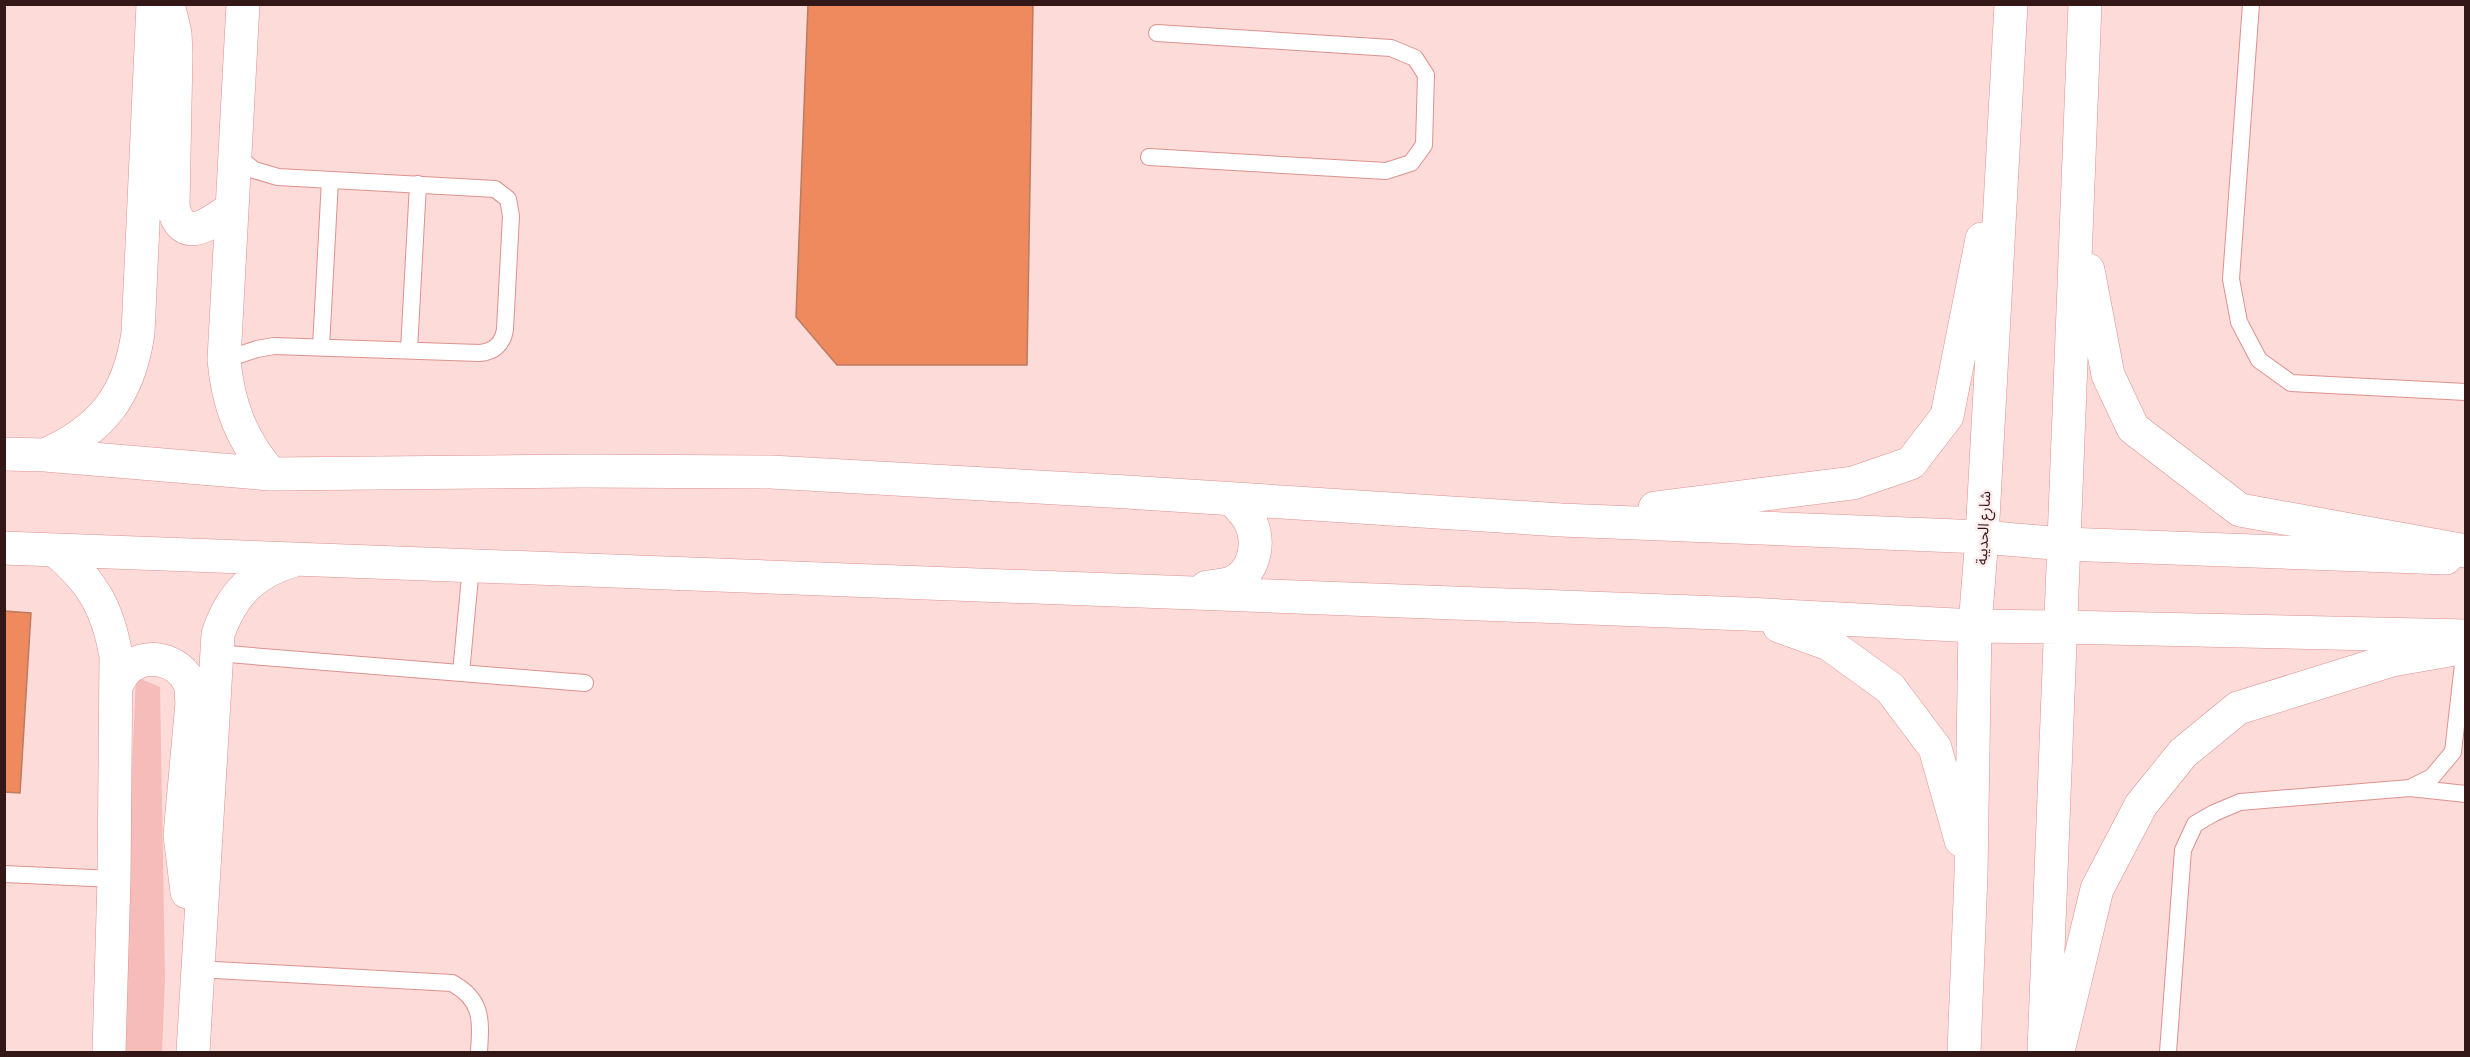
<svg xmlns="http://www.w3.org/2000/svg" width="2470" height="1057" font-family="Literata,'Noto Sans Arabic',serif">
<style>
.green{fill:#f6bcb9}
.building{fill:#ef895e;stroke:#bd7b60;stroke-width:1.5}
.lines{fill:none;stroke-linecap:round;stroke-linejoin:round}
.lane-casing{stroke:#dd928e;stroke-width:18}
.street-casing{stroke:#dd928e;stroke-width:34}
.secondary-casing{stroke:#dd928e;stroke-width:34}
.lane{stroke:#fff;stroke-width:16}
.street{stroke:#fff;stroke-width:33}
.secondary{stroke:#fff;stroke-width:33}
.labels{text-anchor:middle;dominant-baseline:central;stroke-width:5;stroke-linejoin:round;paint-order:stroke}
.street-label{font-size:15px;fill:#341817;stroke:#feedec}
</style>
<rect width="100%" height="100%" fill="#fcdbd9"/>
<path class="green" d="M136 677 160 687 165 979 162 1052H119Z"/>
<path class="building" d="M808 4H1033L1027 365H837L796 317Z
M4 611 31 613 20 793 4 792Z"/>
<g class="lines">
<defs>
<path id="lane" d="M2251 4 2231 279 2239 322 2259 360 2291 383 2466 392
M1149 157 1386 171 1411 163 1424 145 1426 75 1415 58 1391 48 1157 33
M321 347 330 180
M409 350 418 184
M224 360 257 349 274 346 479 353C494 352 503 344 505 329L511 216 508 199 495 189 278 177 254 170 235 154
M215 653 585 683
M461 673 471 566
M2410 788 2466 794
M4 874 114 879
M197 969 452 983C483 1000 481 1020 479 1052
M2168 1052 2183 850 2195 824 2214 813 2240 802 2410 788 2432 777 2453 752 2465 647"/>
<path id="street" d="M2064 544 2446 558
M2061 627 2466 636"/>
<path id="secondary" d="M168 4 175 33 176 54 173 206C182 247 210 223 231 209
M243 4 224 360C228 405 242 441 271 474
M2088 270 2108 375 2133 428 2240 510 2466 551
M4 454 45 455 271 474 583 471 771 472 1127 492 1561 520 1982 537 2064 544
M45 455C102 430 129 395 138 333L153 4
M1655 508 1853 483 1911 463 1947 416 1982 239
M4 548 1746 614 1975 626 2061 627
M55 550C92 581 108 608 116 656L114 879 109 1052
M1207 587C1214 586 1224 586 1231 583 1254 574 1261 543 1250 521 1246 513 1238 506 1232 499
M1779 626 1829 644 1890 688 1935 748 1961 840
M116 686C119 681 122 674 126 670 145 651 180 659 190 684 192 689 191 697 192 703L180 835 187 892
M2058 1051 2097 889 2141 805 2183 753 2238 708 2392 660 2466 647
M193 1052 218 634C231 596 253 572 292 561
M1964 1052 1971 875 1975 626 1982 537 2011 4
M2044 1052 2085 4"/>
</defs>
<use href="#lane" class="lane-casing"/>
<use href="#street" class="street-casing"/>
<use href="#secondary" class="secondary-casing"/>
<use href="#lane" class="lane"/>
<use href="#street" class="street"/>
<use href="#secondary" class="secondary"/>
</g>
<g class="labels">
<g class="street-label">
<text transform="translate(1982 528) rotate(-87)">شارع الحديبة</text>
</g>
</g>
<rect width="2470" height="1057" fill="none" stroke="#341817" stroke-width="12"/>
</svg>
